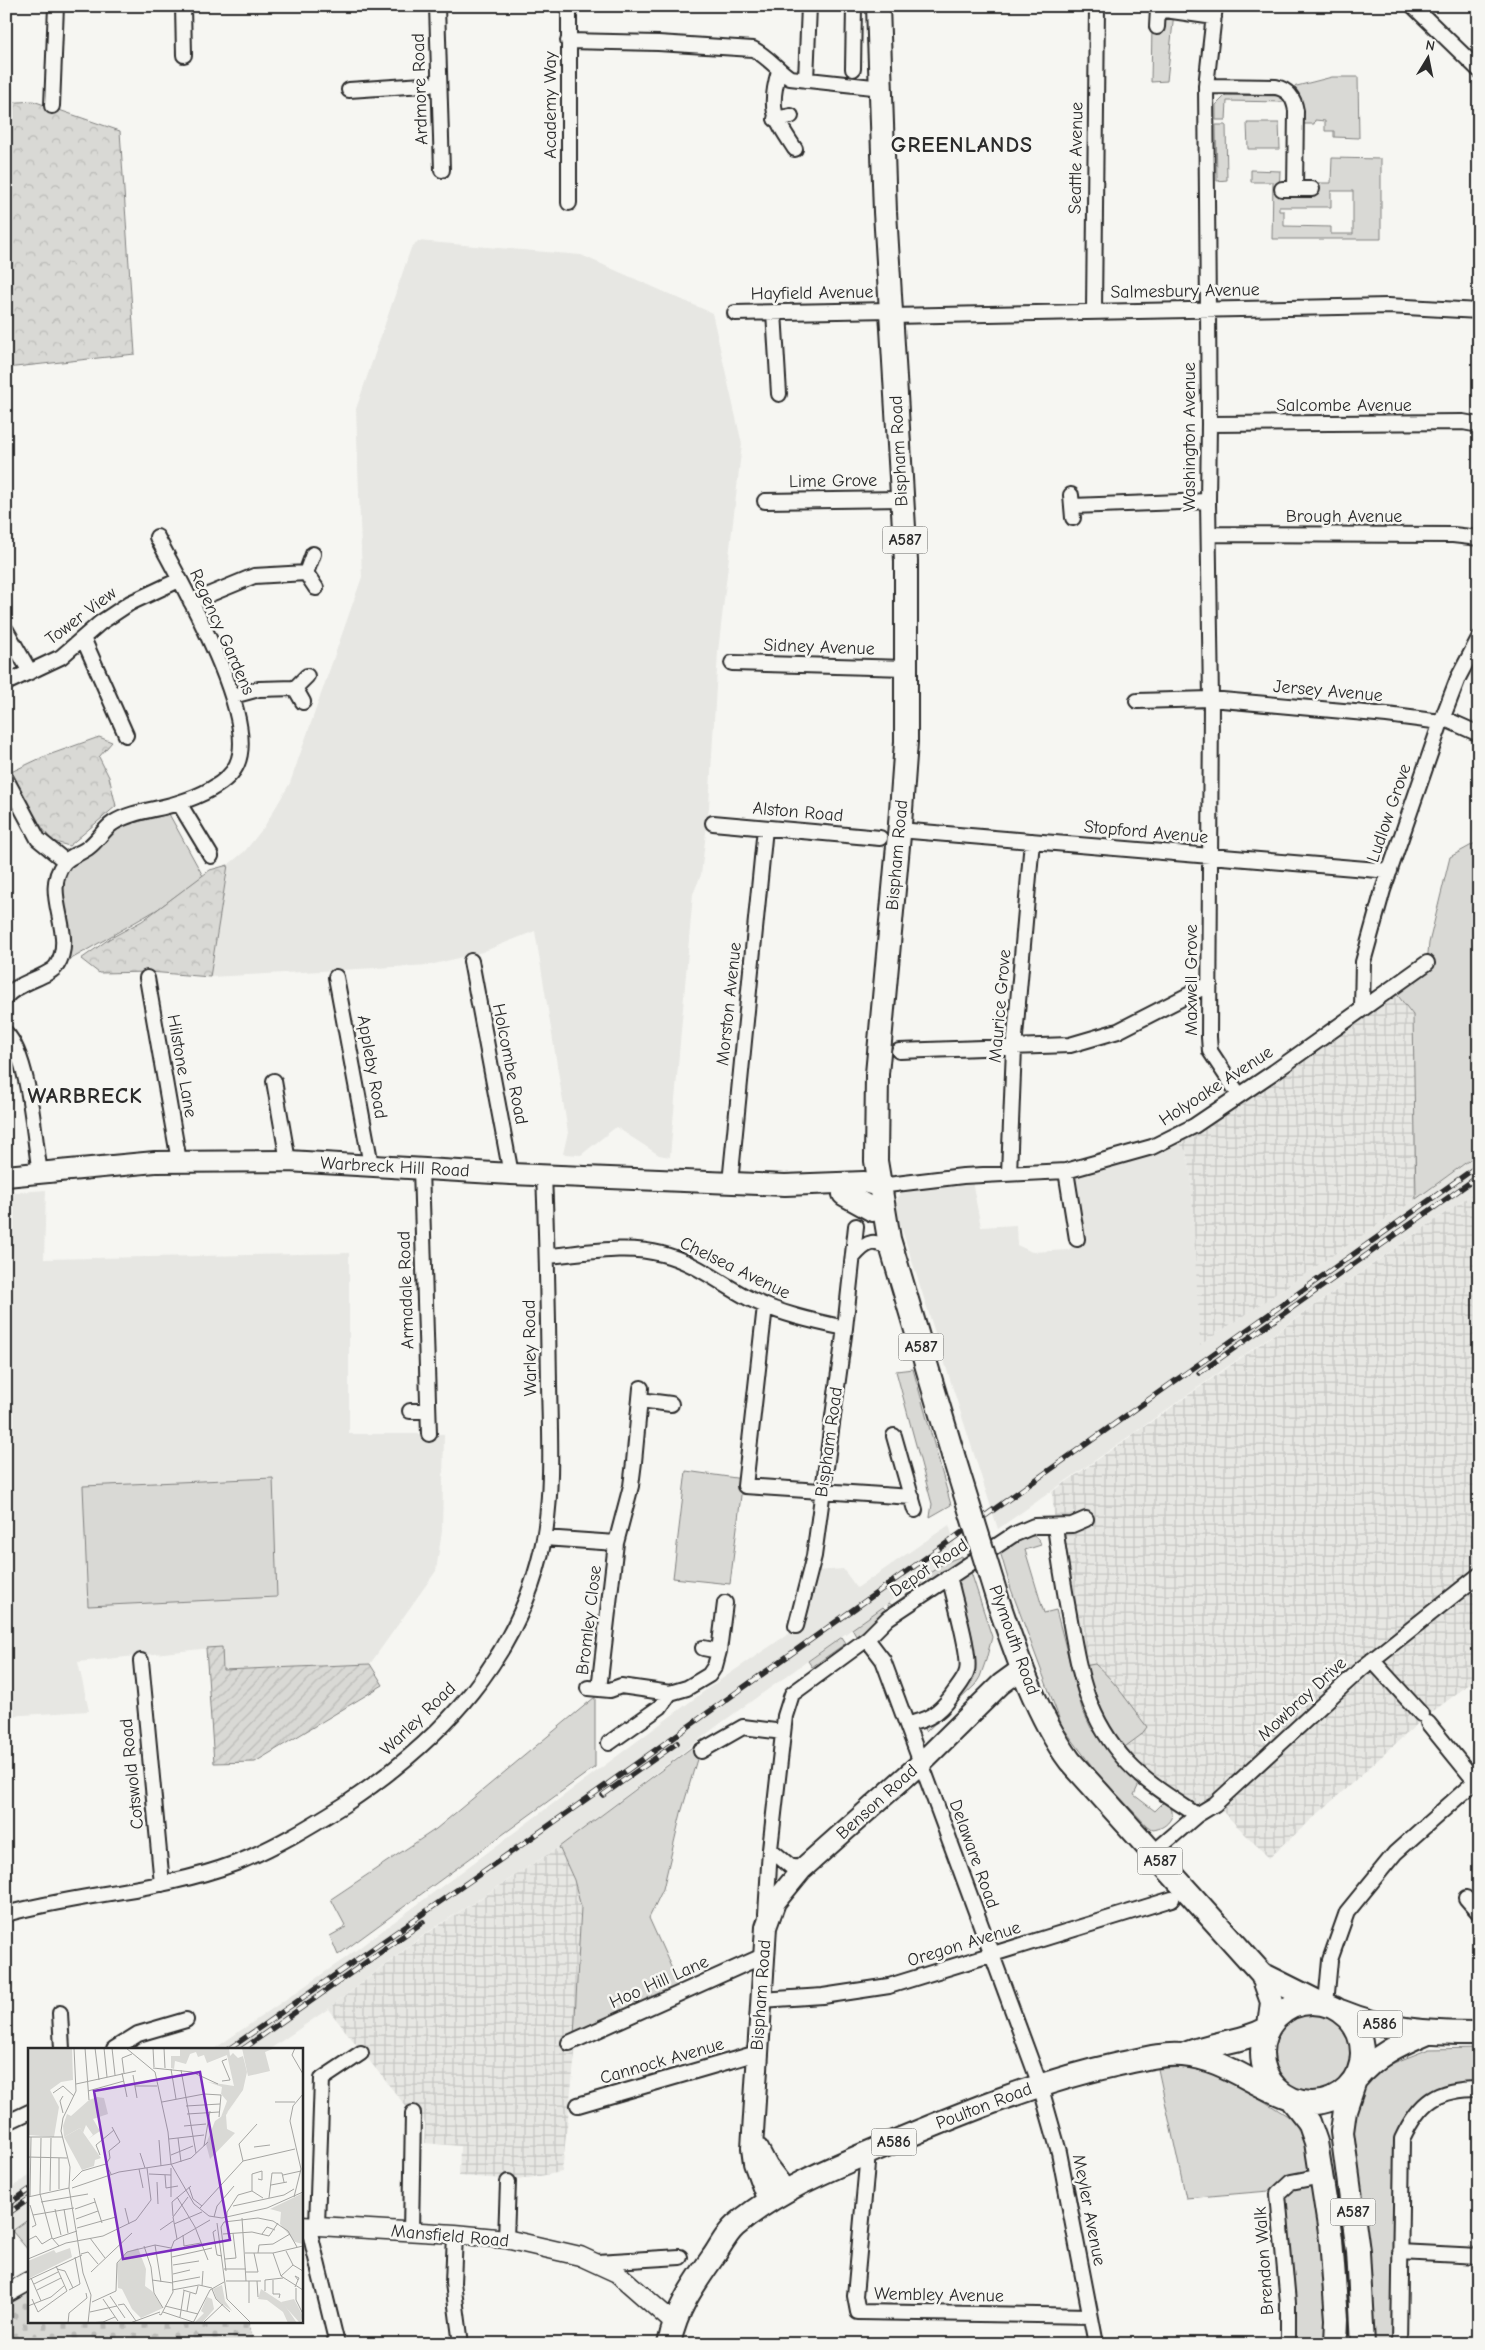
<svg xmlns="http://www.w3.org/2000/svg" width="1485" height="2350" font-family="'Comic Neue',sans-serif">
<style>
.built{fill:#e7e7e3}
.industrial{fill:url(#industrial-grid)}
.grass{fill:#d9d9d5;stroke:#828280;fill-rule:evenodd}
.forest{fill:url(#forest-crowns);stroke:#828280}
.cemetery{fill:url(#cemetery-stones);stroke:#828280}
.garden{fill:url(#garden-furrows);stroke:#828280}
.lines{fill:none;stroke-linecap:round;stroke-linejoin:round}
.minor-casing{stroke:#2b2b2b;stroke-width:18}
.tertiary-casing{stroke:#2b2b2b;stroke-width:21}
.secondary-casing{stroke:#2b2b2b;stroke-width:24}
.primary-casing{stroke:#2b2b2b;stroke-width:26}
.minor{stroke:#f6f6f2;stroke-width:14}
.tertiary{stroke:#f6f6f2;stroke-width:18}
.secondary{stroke:#f6f6f2;stroke-width:20}
.primary{stroke:#f6f6f2;stroke-width:22}
.rail-casing{stroke:#2b2b2b;stroke-width:5.5}
.rail{stroke:#f6f6f2;stroke-width:4;stroke-dasharray:11;stroke-linecap:butt}
.primary-bridge-casing{stroke:#2b2b2b;stroke-width:26;stroke-linecap:butt}
.primary-bridge{stroke:#f6f6f2;stroke-width:22}
.labels{text-anchor:middle;dominant-baseline:central;stroke-width:5;stroke-linejoin:round;paint-order:stroke}
.shield{fill:#f6f6f2;stroke:#686867;stroke-width:1}
.shield-label{font-size:16px;font-weight:bold;fill:#2b2b2b}
.street-label{font-size:18px;fill:#2b2b2b;stroke:#f6f6f2}
.district-label{font-size:22px;font-weight:bold;letter-spacing:1px;fill:#2b2b2b;stroke:#f6f6f2}
.inset-road{fill:none;stroke:#a5a5a2;stroke-width:1}
.view{fill:#7b2cbf;fill-opacity:0.15;stroke:#7b2cbf;stroke-width:2.5}
.inset-edge{fill:none;stroke:#2b2b2b;stroke-width:2.5}
</style>
<defs>
<pattern id="industrial-grid" width="8" height="8" patternUnits="userSpaceOnUse" patternTransform="scale(1.25)"><rect width="8" height="8" fill="#e7e7e3"/><path d="M0 4h8M4 0v8" fill="none" stroke="#c6c6c3"/></pattern>
<pattern id="forest-crowns" width="20" height="18" patternUnits="userSpaceOnUse" patternTransform="scale(1.25)"><rect width="20" height="18" fill="#d9d9d5"/><path d="M2 6a3 3 0 1 1 6 0M12 15a3 3 0 1 1 6 0" fill="none" stroke="#babab7"/></pattern>
<pattern id="cemetery-stones" width="16" height="16" patternUnits="userSpaceOnUse" patternTransform="scale(1.25)"><rect width="16" height="16" fill="#d9d9d5"/><path d="M2 7V4a2 2 0 0 1 4 0v3zM10 15v-3a2 2 0 0 1 4 0v3z" fill="#babab7"/></pattern>
<pattern id="garden-furrows" width="10" height="10" patternUnits="userSpaceOnUse" patternTransform="scale(1.25)"><rect width="10" height="10" fill="#d9d9d5"/><path d="M-1 1l2-2M0 10L10 0M9 11l2-2" fill="none" stroke="#babab7"/></pattern>
</defs>
<rect width="100%" height="100%" fill="#f6f6f2"/>
<filter id="ink" filterUnits="userSpaceOnUse"><feTurbulence type="fractalNoise" baseFrequency=".02" numOctaves="2"/><feDisplacementMap in="SourceGraphic" scale="10" xChannelSelector="R" yChannelSelector="G"/><feConvolveMatrix kernelMatrix="1 2 1 2 8 2 1 2 1" color-interpolation-filters="sRGB"/></filter>
<g filter="url(#ink)">
<path class="built" d="M418 241 581 255 712 313 742 444 718 652 709 807 701 875 693 894 670 1157 659 1155 616 1127 581 1155 563 1154 568 1132 535 931 482 952 430 965 210 977 228 865 245 851 264 827 290 783 362 577 356 409 411 248Z
M1174 1137 1186 1151 1191 1175 1201 1344 1416 1199 1479 1153V1189L998 1529 895 1208 897 1199 901 1193 945 1179 971 1176 981 1227 1016 1225 1017 1245 1032 1252 1068 1250 1078 1243 1066 1171Z
M46 1190 44 1259 349 1253V1434H444L442 1531 436 1571 370 1664 223 1670 221 1647 78 1662 89 1711 6 1716V1193Z
M949 1525 958 1553 721 1723 559 1847 425 1934 328 2009 270 2049H214L344 1959 710 1687 803 1624 817 1571 843 1569 857 1588Z
M29 2176V2218L6 2234V2191Z"/>
<path class="industrial" d="M1392 988 1413 1015 1416 1199 1200 1345 1191 1175 1186 1151 1174 1137Z
M1479 1189V1677L1424 1718 1269 1858 1215 1804 1197 1815 1137 1773 1097 1722 1055 1526 1052 1492Z
M559 1847 574 1880 581 1907 574 2036 576 2045 562 2172 518 2180 459 2176 460 2146 424 2143 425 2124 418 2110 408 2109 328 2009 426 1934Z"/>
<path class="grass" d="M1165 10 1174 12 1167 81 1151 82 1152 26Z
M1332 77H1358L1359 138 1334 137V131H1325V121L1315 120 1314 124H1303C1303 110 1303 98 1293 87Z
M1226 95 1282 96 1284 102 1227 101 1226 120H1216V105Z
M1247 123H1279L1280 149H1248Z
M1216 125H1226L1227 180 1217 181Z
M1332 158 1381 159V239H1272L1273 182H1251V170L1280 171 1279 196 1315 197V183H1331ZM1331 191H1353V234H1331V227L1284 226V211H1279V207H1331Z
M169 814 203 876 158 909 66 962 70 940 62 901 63 884 68 869 95 852 112 832 126 825Z
M1479 841V1153L1416 1199 1413 1015 1392 988 1427 963 1429 943 1450 857Z
M913 1369 951 1505 930 1517 932 1504 896 1371Z
M686 1471 743 1479 730 1584 673 1578Z
M273 1478 277 1597 88 1606 83 1486Z
M1026 1535C1033 1536 1039 1536 1041 1545L1025 1550 1044 1613 1056 1610 1082 1709 1091 1728 1139 1784 1134 1795 1155 1811 1165 1801C1180 1812 1169 1828 1153 1830L1147 1826 1097 1773 1062 1726 1011 1589 999 1548Z
M962 1556 963 1560 892 1611 887 1604 889 1603 892 1605 921 1584 919 1581 944 1563Z
M970 1569 992 1637 986 1660 980 1677 975 1685 926 1732 924 1729 934 1722 972 1672C980 1643 963 1608 956 1580Z
M883 1607 886 1610 882 1613 884 1616 856 1636 852 1629Z
M842 1637 846 1643 812 1667 808 1661Z
M1095 1664C1116 1682 1130 1705 1147 1727L1141 1735 1122 1749 1095 1709 1084 1666Z
M595 1697V1767L338 1955 330 1936 346 1927 331 1899 436 1829Z
M703 1739 681 1813 663 1889 649 1918 681 1989 574 2036 581 1907 574 1880 559 1847Z
M1305 2010C1340 2011 1372 2046 1347 2078 1297 2141 1230 2029 1305 2010Z
M1479 2048V2089L1445 2092 1402 2139 1398 2344H1363L1349 2182 1356 2087 1381 2068 1429 2049Z
M1180 2067 1208 2070 1224 2076 1294 2120 1303 2132 1310 2168 1279 2184 1269 2191 1186 2198 1158 2069Z
M1309 2185 1316 2192 1329 2344H1288L1284 2199 1289 2189Z"/>
<path class="forest" d="M33 101 120 131 135 354 6 368V103Z
M99 737 112 742 99 757 109 777 116 806 69 846 52 841 30 811 11 772 43 757Z
M228 865 210 977 150 972 99 973 81 959 109 939 142 921 210 870Z
M29 2219V2251L12 2231Z"/>
<path class="cemetery" d="M29 2290V2321H248L254 2344H6V2305Z"/>
<path class="garden" d="M222 1647 223 1670 370 1664 383 1685 255 1762 214 1763 206 1648Z"/>
<g class="lines">
<defs>
<path id="minor" d="M183 6 184 55
M437 6 442 170
M1215 6 1206 86 1209 424 1208 501 1211 699 1209 1037 1210 1051 1239 1095
M1413 6 1479 70
M1157 27 1158 9 1214 17
M568 41 658 43 753 49C767 56 777 69 790 78L882 88
M853 69 854 6
M779 71C768 109 774 117 795 149
M806 80 809 6
M1206 86 1276 87C1289 90 1294 98 1296 111L1295 189H1312
M349 90 438 84
M52 106 56 6
M775 119 791 116
M1282 189H1295
M569 203V6
M1094 311 1097 6
M774 312 779 394
M735 313 891 310
M892 316 1388 306 1479 311
M1209 424 1463 422 1479 425
M1071 495 1073 518
M765 501 902 499
M1072 506 1208 501
M1210 534 1453 535 1479 538
M306 573 316 588
M191 602 254 576 306 573 313 554
M6 630 30 672
M83 638 126 735
M732 663 906 668
M6 683 61 657 100 623 130 603 179 580
M295 688 303 702
M233 696 259 689 295 688 307 676
M1137 701 1211 699 1387 715 1441 722
M1443 718 1479 734
M6 779 38 839 65 861
M179 803 211 856
M713 823 880 838
M899 830 1390 871
M471 961 511 1174
M336 977 371 1165
M147 978 179 1161
M6 997C17 982 50 977 57 965 77 934 40 893 64 863 69 856 82 853 89 847 98 840 104 829 113 823 132 811 157 810 178 803 197 797 229 784 237 764 259 716 181 583 157 537
M1362 1008 1363 962 1383 890 1441 722 1458 678 1479 638
M6 1033C30 1058 34 1138 40 1173
M899 1051 1070 1045 1118 1031 1210 984
M274 1081 288 1161
M421 1168 429 1434
M1066 1171 1077 1239
M1009 1173 1014 1048 1032 841
M730 1183 765 828
M879 1186 963 1176 1066 1171 1152 1147 1194 1126 1274 1072 1427 963
M548 1256C584 1253 626 1244 662 1254 695 1262 721 1284 750 1299 781 1314 812 1321 845 1328
M853 1257C868 1240 875 1238 893 1252
M765 1306 745 1486 912 1497
M640 1400 671 1404
M410 1411H428
M894 1436 915 1510
M1055 1526C1059 1557 1064 1588 1070 1620 1080 1676 1087 1718 1127 1762 1146 1783 1173 1799 1197 1815
M544 1538 616 1543
M796 1626 814 1556 845 1328 856 1226
M867 1639 883 1660 1040 2085 1059 2152 1096 2344
M703 1648 719 1651
M1372 1660 1421 1714
M141 1661 162 1884
M588 1688 610 1690 621 1686 670 1693 687 1688 699 1681 709 1675 715 1666 719 1651 725 1603
M599 1689 616 1543 631 1486 634 1462 641 1388
M1428 1723 1475 1781
M907 1724C928 1720 938 1714 951 1697 956 1689 965 1680 967 1671 971 1655 955 1603 951 1584L947 1578
M609 1743 660 1707 670 1693
M701 1751 743 1727 783 1732
M770 1849 790 1866 802 1869
M1153 1853 1197 1815 1215 1804 1361 1669 1479 1575
M1466 1898 1479 1913
M6 1914C82 1893 162 1891 236 1863 274 1848 309 1827 344 1805 441 1741 521 1657 544 1539 553 1488 550 1435 549 1384 548 1314 547 1245 544 1175
M766 1914 770 1849 785 1716 792 1694 867 1639 888 1618 1013 1535 1034 1526 1072 1525 1086 1519
M761 2000 823 1996 889 1986 1172 1899
M1326 2004 1330 1960 1347 1912 1395 1853 1479 1778
M60 2013 62 2049
M569 2043 765 1955
M114 2049 138 2034 186 2020
M578 2105 757 2053
M6 2123 29 2112
M868 2153 855 2296 858 2312 1090 2316
M308 2225 337 2344
M317 2225 322 2079 361 2053
M411 2232 413 2113
M455 2234 453 2283 461 2344
M506 2239 508 2182
M1400 2252 1479 2256
M597 2262 680 2257
M1288 2344V2303L1278 2194 1291 2182 1322 2176
M1399 2344 1402 2139C1420 2101 1436 2089 1479 2089"/>
<path id="tertiary" d="M301 2225 455 2234 506 2239 580 2256 617 2273 674 2323
M6 2294 29 2281"/>
<path id="secondary" d="M6 1176 155 1162 288 1161 511 1174 785 1185 864 1182 879 1186
M758 2149 767 2166 786 2191
M768 2201 754 2163 752 2148 766 1927 775 1902 802 1869 921 1763 1001 1684 1023 1668"/>
<path id="primary" d="M878 6 885 212 906 561V742L900 824 877 1074 876 1161 889 1239 953 1455
M844 1194 873 1210
M999 1604C1016 1654 1038 1718 1070 1761L1262 1974 1318 2002
M1262 1974 1272 2002 1269 2026
M1262 2053a50 50 0 1 1 100 0a50 50 0 1 1-100 0Z
M1340 2011C1389 2031 1427 2033 1479 2033
M1183 2055C1211 2042 1241 2043 1268 2028
M1357 2078C1376 2055 1398 2045 1426 2033
M1354 2083 1345 2110 1342 2132 1358 2251 1363 2344
M1290 2098 1309 2122 1316 2142 1331 2239 1337 2319 1336 2344
M669 2344C677 2307 694 2284 715 2254 721 2245 727 2233 735 2226 779 2188 837 2166 891 2143 965 2112 1040 2081 1119 2064 1139 2060 1162 2053 1183 2055 1222 2058 1251 2084 1287 2097"/>
</defs>
<use href="#minor" class="minor-casing"/>
<use href="#tertiary" class="tertiary-casing"/>
<use href="#secondary" class="secondary-casing"/>
<use href="#primary" class="primary-casing"/>
<use href="#minor" class="minor"/>
<use href="#tertiary" class="tertiary"/>
<use href="#secondary" class="secondary"/>
<use href="#primary" class="primary"/>
<defs>
<path id="rail" d="M1199 1373 1479 1176
M603 1795 677 1743
M229 2049 547 1827 1479 1165
M243 2049 423 1922
M6 2206 29 2190
M6 2215 29 2199"/>
</defs>
<use href="#rail" class="rail-casing"/>
<use href="#rail" class="rail"/>
<defs>
<path id="primary-bridge" d="M953 1455 999 1604"/>
</defs>
<use href="#primary-bridge" class="primary-bridge-casing"/>
<use href="#primary-bridge" class="primary-bridge"/>
</g>
</g>
<g class="labels">
<g class="shield">
<rect x="882.5" y="526.5" width="45" height="27" rx="4"/>
<rect x="898.5" y="1333.5" width="45" height="27" rx="4"/>
<rect x="1137.5" y="1847.5" width="45" height="27" rx="4"/>
<rect x="1357.5" y="2010.5" width="45" height="27" rx="4"/>
<rect x="871.5" y="2128.5" width="45" height="27" rx="4"/>
<rect x="1330.5" y="2198.5" width="45" height="27" rx="4"/>
</g>
<g class="shield-label">
<text x="905" y="540">A587</text>
<text x="921" y="1347">A587</text>
<text x="1160" y="1861">A587</text>
<text x="1380" y="2024">A586</text>
<text x="894" y="2142">A586</text>
<text x="1353" y="2212">A587</text>
</g>
<g class="street-label">
<text transform="translate(420 89) rotate(-92)">Ardmore Road</text>
<text transform="translate(550 105) rotate(-90)">Academy Way</text>
<text transform="translate(1076 158) rotate(-89)">Seattle Avenue</text>
<text transform="translate(1185 291) rotate(-1)">Salmesbury Avenue</text>
<text transform="translate(812 293) rotate(-1)">Hayfield Avenue</text>
<text x="1344" y="405">Salcombe Avenue</text>
<text transform="translate(1189 437) rotate(-90)">Washington Avenue</text>
<text transform="translate(899 451) rotate(-93)">Bispham Road</text>
<text transform="translate(833 481) rotate(-1)">Lime Grove</text>
<text x="1344" y="516">Brough Avenue</text>
<text transform="translate(81 616) rotate(-37)">Tower View</text>
<text transform="translate(222 632) rotate(66)">Regency Gardens</text>
<text transform="translate(819 647) rotate(2)">Sidney Avenue</text>
<text transform="translate(1328 691) rotate(5)">Jersey Avenue</text>
<text transform="translate(798 812) rotate(5)">Alston Road</text>
<text transform="translate(1389 813) rotate(-71)">Ludlow Grove</text>
<text transform="translate(1146 832) rotate(5)">Stopford Avenue</text>
<text transform="translate(897 855) rotate(-85)">Bispham Road</text>
<text transform="translate(1191 980) rotate(-90)">Maxwell Grove</text>
<text transform="translate(729 1004) rotate(-84)">Morston Avenue</text>
<text transform="translate(1000 1006) rotate(-85)">Maurice Grove</text>
<text transform="translate(510 1064) rotate(79)">Holcombe Road</text>
<text transform="translate(182 1066) rotate(80)">Hilstone Lane</text>
<text transform="translate(372 1067) rotate(80)">Appleby Road</text>
<text transform="translate(1216 1086) rotate(-33)">Holyoake Avenue</text>
<text transform="translate(395 1167) rotate(3)">Warbreck Hill Road</text>
<text transform="translate(735 1268) rotate(26)">Chelsea Avenue</text>
<text transform="translate(406 1290) rotate(-92)">Armadale Road</text>
<text transform="translate(530 1348) rotate(-91)">Warley Road</text>
<text transform="translate(829 1442) rotate(-82)">Bispham Road</text>
<text transform="translate(929 1568) rotate(-34)">Depot Road</text>
<text transform="translate(589 1620) rotate(-83)">Bromley Close</text>
<text transform="translate(1014 1640) rotate(70)">Plymouth Road</text>
<text transform="translate(1302 1699) rotate(-43)">Mowbray Drive</text>
<text transform="translate(418 1719) rotate(-44)">Warley Road</text>
<text transform="translate(132 1774) rotate(-96)">Cotswold Road</text>
<text transform="translate(877 1802) rotate(-42)">Benson Road</text>
<text transform="translate(974 1854) rotate(70)">Delaware Road</text>
<text transform="translate(964 1944) rotate(-17)">Oregon Avenue</text>
<text transform="translate(659 1982) rotate(-24)">Hoo Hill Lane</text>
<text transform="translate(761 1995) rotate(-86)">Bispham Road</text>
<text transform="translate(662 2061) rotate(-16)">Cannock Avenue</text>
<text transform="translate(984 2106) rotate(-21)">Poulton Road</text>
<text transform="translate(1089 2210) rotate(79)">Meyler Avenue</text>
<text transform="translate(450 2236) rotate(5)">Mansfield Road</text>
<text transform="translate(1264 2261) rotate(-94)">Brendon Walk</text>
<text transform="translate(939 2295) rotate(1)">Wembley Avenue</text>
</g>
<g class="district-label">
<text x="962" y="145">GREENLANDS</text>
<text x="85" y="1096">WARBRECK</text>
</g>
</g>
<g transform="translate(28 2048)">
<rect width="275" height="275" fill="#f6f6f2"/>
<path d="M0 0H44L45 32 33 34 22 42 31 59 26 89 0 87ZM215 43 198 67 199 81 207 85 182 111 178 96 187 73 200 64ZM52 80 73 110 67 112 66 118 54 122 36 89ZM194 237 197 253 204 263 189 252 185 241ZM179 249 184 251 186 261 174 275 167 274 176 265 173 263ZM266 251 275 268 272 275 253 254Z" fill="#d9d9d5"/>
<path d="M152 0H201L202 8 205 5 210 10 215 8 219 24 215 42 198 66 193 69 199 53 193 46 194 39 180 34 206 38 199 7 179 15 176 7 170 9 168 4 162 6 158 16 147 13 146 21 143 20V8H152ZM69 49 76 50 80 66 65 71 72 83 60 91 65 87 58 77 55 85 52 80 36 89 35 78 39 66 43 68 61 52ZM275 145V196L267 194 252 176 253 164 242 161ZM42 200 44 209 0 231V213L26 202 28 205ZM233 241 256 256 269 275H260L255 264 239 252 230 251Z" fill="#d9d9d5"/>
<path d="M214 0H247L237 4 242 23 220 28ZM110 200 118 221 117 238 124 243 135 260 113 270 104 261 94 241 90 240 89 216 99 204Z" fill="#d9d9d5"/>
<path class="inset-road" d="M46 0 48 43 35 70 33 83 42 119 41 140 55 225 63 247 60 275M57 0 61 52M67 0 71 32M76 0 79 29M84 0 87 27M98 0 127 24 140 84 143 116 166 156 181 168 194 170 239 160 275 144M125 0 126 19M136 0 137 20M267 0 264 7 275 26M125 20 164 24 190 36M143 21 148 51M153 22 168 105M94 25 99 49M96 25 94 10 104 6M105 27 109 50M194 33 202 32 194 13 199 11M48 36 108 23M107 38H129M60 43 96 33M25 45 35 38 46 48M134 54 176 46 193 47 191 69M247 54H267M158 58 192 56M35 65 32 53 35 48M159 66 191 64M156 78 178 76M0 89H34M13 90 12 146 24 190 31 198M150 90 153 114M141 91 176 87M131 92 133 118M176 98 182 63M226 99 242 97M112 105 117 120M72 107 68 97 86 82M143 107 165 98M0 109 39 110M215 113 211 96 229 76M78 116 82 110 81 103 92 94 84 79M144 116 163 110 180 94M143 120V149M111 121 115 140M121 126 143 127M137 127 138 140 150 138M255 127 273 123M44 133 54 123 78 116 83 126M129 134 130 156M243 137 259 134M161 139 165 151 174 158M44 140 91 124 144 116M31 141V110M22 143 23 90M224 143V126L234 123V132L230 131M2 148 3 89M0 149 41 140M149 149 167 179 180 212M266 149 273 121 262 73 265 58 275 46M66 150 74 175M241 150 244 125H254L256 134M13 154 60 146M2 157 8 177 4 179M205 158 256 147 266 141M97 160 101 176M172 160 215 113 267 101M27 161 33 187M36 161 40 185M47 161 67 154M5 167 46 160M145 168 144 154 163 138M186 169 189 158 206 138M199 169V164L210 147 224 143 235 150M214 170 218 233M48 171 70 163M189 175 199 251 223 275M146 176 174 164M49 180 88 169M132 182 145 173M188 182 185 184 189 207 194 208M195 186 224 184 241 188 250 175M234 186 239 179 247 182M155 187 156 198 173 195M62 190 77 210M25 191 49 183M149 191 145 169 160 149M0 192 8 188 14 196 24 190M127 197 133 234M116 198 123 219 126 245 135 260M258 203 265 217 275 223M217 205H245L275 198M230 205 231 197 245 196 262 186M245 205 253 228 275 242M53 206 60 204 70 216M144 209 184 200M0 211 38 195 75 188 108 172 123 152 119 120M197 211 208 210 205 185M145 217 171 213M29 221 37 223 45 240M196 221H218M198 223 193 179 196 174 230 170 245 173 260 183 269 199M63 224 104 185M218 224H230L226 205M145 226 162 222M253 228 265 217M3 230 13 253M0 232 54 207M124 232 145 235M245 232V246H252L251 250M198 233H233M221 233V255M229 233 230 249M145 234 172 229M6 236 30 224M174 238 175 223M267 239 270 232 271 230 267 228 270 232M268 240V252L275 266M184 241 188 251 202 264M9 242 33 230M41 242 52 236 47 209M144 242 171 237 184 240M155 242 168 246 170 238M237 243V232L255 230M82 248 97 270M4 251 10 264 39 243 28 218M75 251 90 273M64 254 88 243 89 215 99 204 127 197 143 200M90 257 96 256 108 273M0 258 23 249 36 238M137 258 170 266M159 263 162 245M62 264 89 258M135 264 168 275M131 266 133 267 145 244 143 201 146 193 182 172M152 269 156 243M40 275 41 265 59 250 58 245M60 275 75 274 87 269M102 275 132 264M165 275 182 242 196 234M175 275 195 256"/>
<path class="view" d="M172 24 202 192 95 211 66 43Z"/>
<rect width="275" height="275" class="inset-edge"/>
</g>
<rect width="1485" height="2350" fill="none" stroke="#f6f6f2" stroke-width="25"/>
<rect x="12" y="12" width="1460" height="2325" fill="none" stroke="#2b2b2b" stroke-width="2" filter="url(#ink)"/>
<g transform="translate(1428 58) rotate(10)" stroke="#f6f6f2" stroke-width="4" paint-order="stroke">
<path d="M0-4L9 19L0 12L-9 19Z" fill="#2b2b2b"/>
<text y="-8" font-size="14" font-weight="bold" text-anchor="middle" fill="#2b2b2b">N</text>
</g>
</svg>
